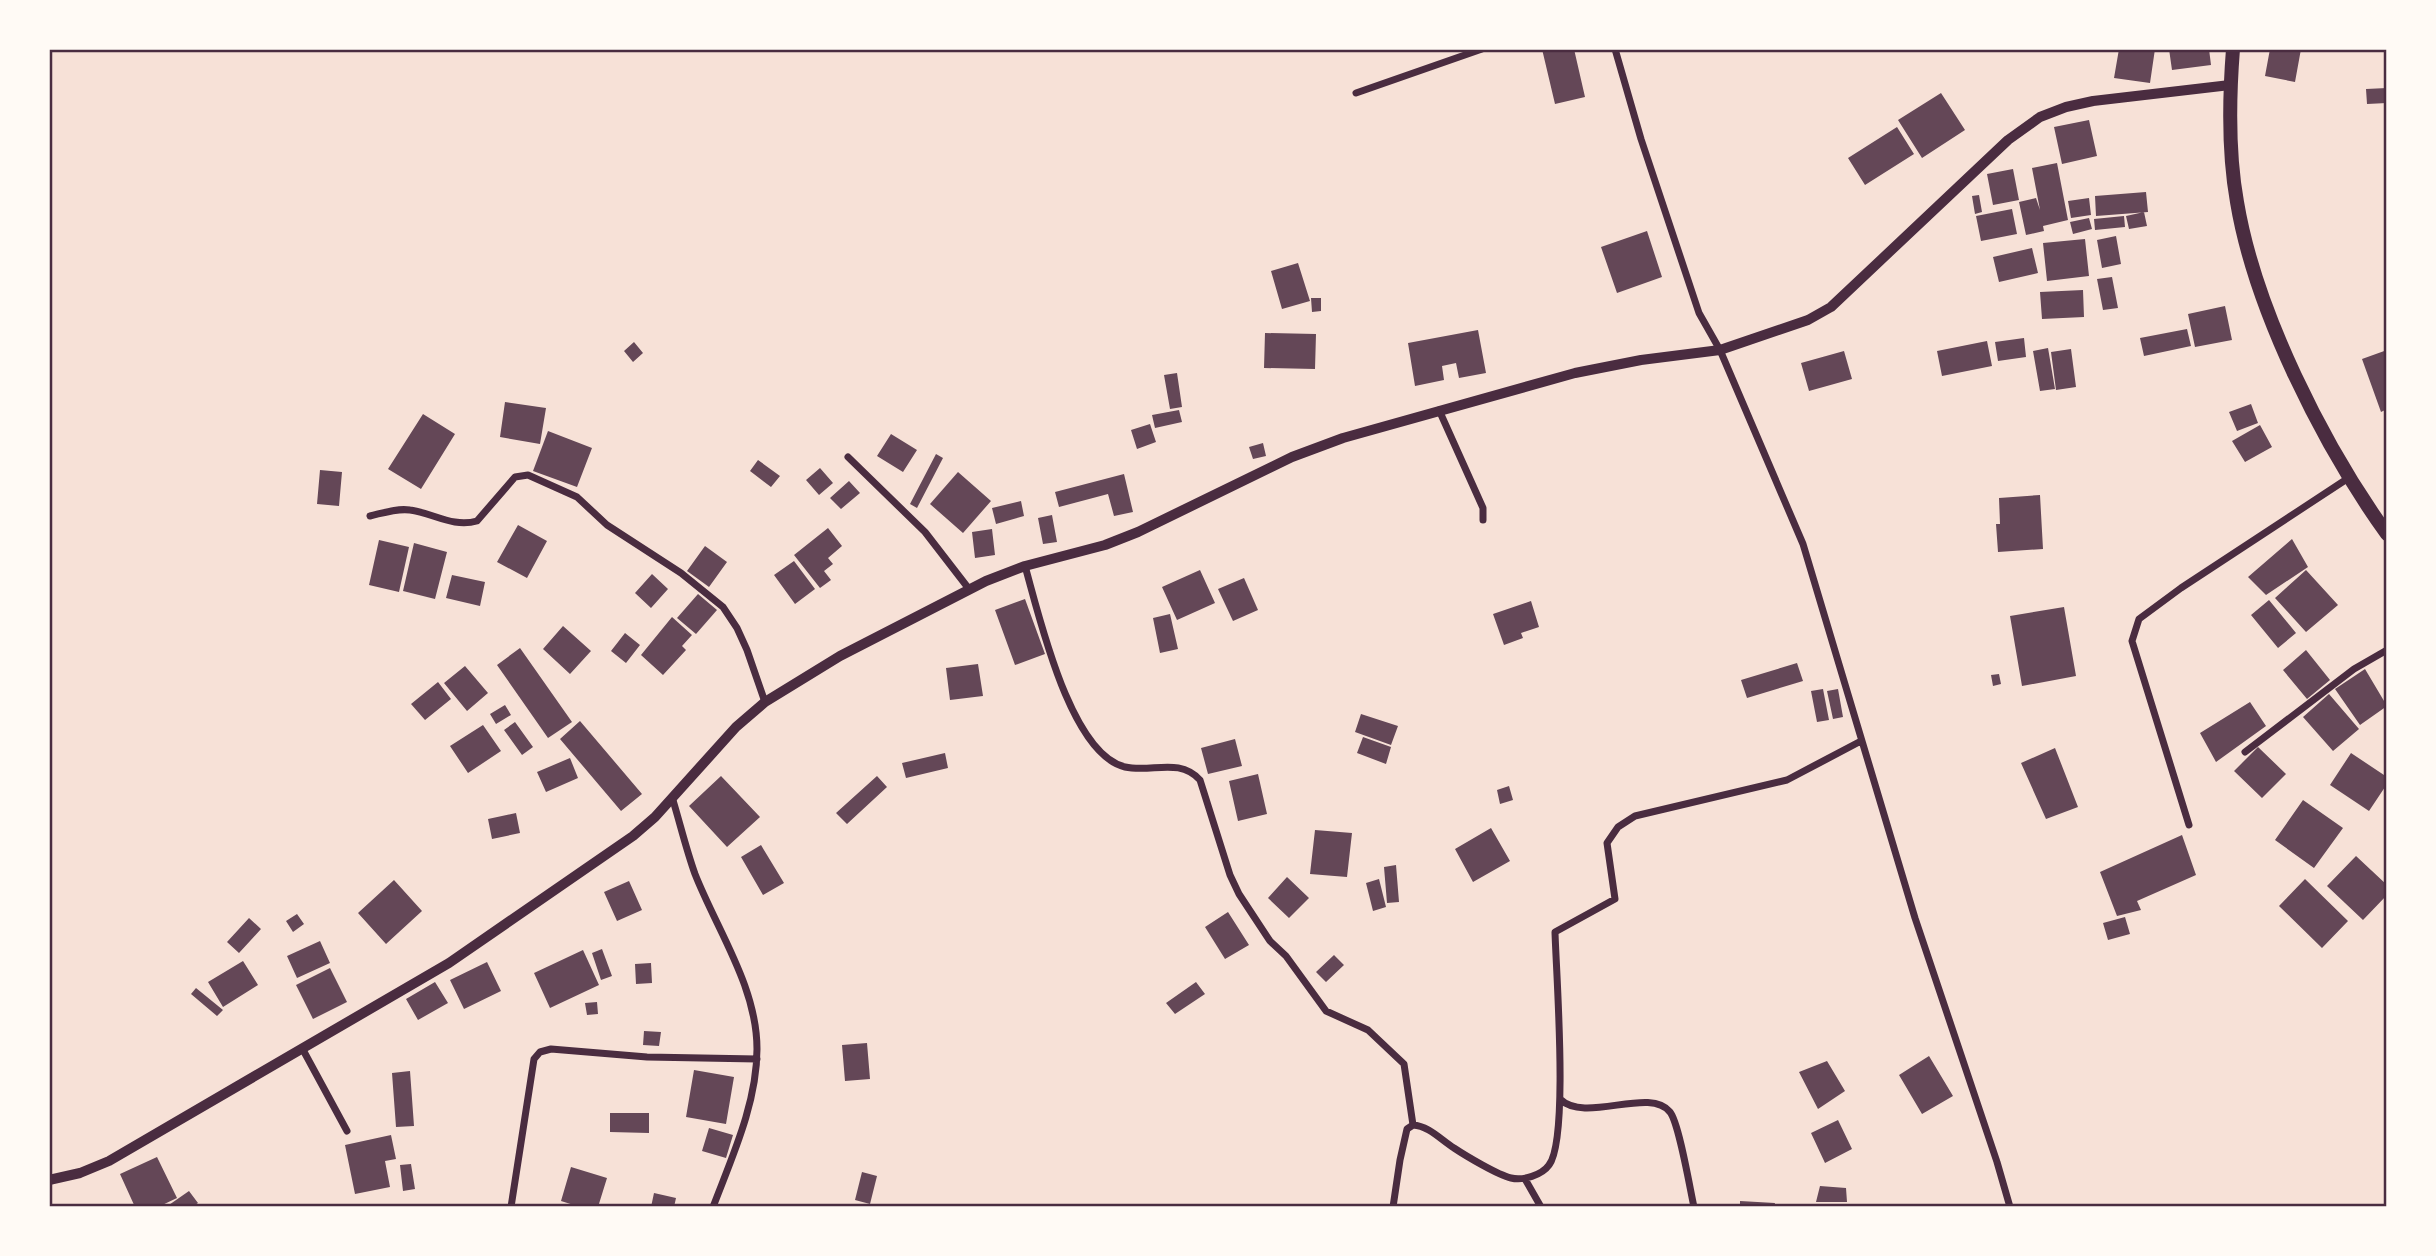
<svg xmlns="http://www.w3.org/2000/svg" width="2436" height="1256" font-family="Mulish,sans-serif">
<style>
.building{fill:#644757}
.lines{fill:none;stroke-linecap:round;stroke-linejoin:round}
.minor{stroke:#4a2c40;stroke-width:7}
.tertiary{stroke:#4a2c40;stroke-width:10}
.primary{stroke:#4a2c40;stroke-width:14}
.neatline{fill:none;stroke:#4a2c40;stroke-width:2.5}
</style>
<rect width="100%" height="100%" fill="#f7e1d7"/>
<path class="building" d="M1542 49H1574L1585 97 1555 104Z
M2119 49H2155L2150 83 2114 78Z
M2169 49H2209L2211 65 2172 70Z
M2270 49H2301L2295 82 2265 76Z
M2387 88V103L2367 104 2366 89Z
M1941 93 1965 130 1922 158 1898 120Z
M2089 120 2097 156 2062 164 2054 127Z
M1897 127 1914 154 1865 185 1848 158Z
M2057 163 2068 220 2043 226 2044 231 2026 235 2019 202 2036 198 2040 210 2032 168Z
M2013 169 2019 200 1993 205 1987 174Z
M2146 192 2148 212 2096 216 2095 196Z
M1979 195 1982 212 1975 214 1972 196Z
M2089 198 2091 215 2071 218 2068 201Z
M2012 209 2017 234 1981 241 1976 216Z
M2144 212 2147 226 2129 229 2126 216Z
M2124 216 2125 227 2095 230 2094 219Z
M2089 218 2092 229 2073 234 2070 222Z
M1647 231 1662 277 1617 293 1601 247Z
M2116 236 2121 264 2102 268 2097 240Z
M2085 239 2089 276 2047 281 2043 243Z
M2032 248 2038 273 1999 282 1993 257Z
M1298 263 1310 301 1282 309 1271 271Z
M2112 277 2118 308 2103 310 2097 279Z
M2083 290 2084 317 2042 319 2040 292Z
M1311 298H1321V311L1312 312Z
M2225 306 2232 340 2195 347 2188 314Z
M2187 329 2191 346 2144 356 2140 338Z
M1478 330 1486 373 1459 378 1456 363 1442 366 1444 380 1415 386 1408 343Z
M1265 333 1316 334 1315 369 1264 368Z
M2024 338 2026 357 1998 361 1995 342Z
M1987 341 1992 366 1942 376 1937 351Z
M634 342 643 353 633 362 624 351Z
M2048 348 2055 389 2040 391 2033 351Z
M2071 349 2076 387 2056 390 2051 352Z
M2387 350V409L2381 412 2362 359Z
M1844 351 1852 379 1809 391 1801 363Z
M1177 373 1182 407 1170 409 1164 375Z
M505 402 546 408 540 444 500 437Z
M2251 404 2258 423 2237 431 2229 412Z
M1179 410 1182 422 1155 428 1152 415Z
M423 414 455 434 421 489 388 469Z
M1150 424 1156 442 1137 449 1131 430Z
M2260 425 2272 447 2245 462 2232 441Z
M548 431 592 448 577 487 533 471Z
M891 434 917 450 903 472 877 456Z
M1263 443 1266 456 1253 459 1249 447Z
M936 454 943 458 917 508 910 504Z
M758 460 780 476 771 487 750 471Z
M820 468 833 483 819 495 806 480Z
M320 470 342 472 339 506 317 504Z
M958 472 991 501 963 533 930 504Z
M1124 474 1133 512 1114 516 1108 494 1059 507 1055 492Z
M849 481 860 493 841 509 830 498Z
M2040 495 2043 549 1998 552 1996 524H2000L1999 498Z
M1021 501 1024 516 996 524 992 508Z
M1052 515 1057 542 1043 544 1038 518Z
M518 525 547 541 527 578 497 562Z
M828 528 842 546 828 558 833 564 824 571 831 580 820 588 794 555Z
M992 529 995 555 975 558 972 532Z
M2292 539 2308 567 2266 595 2248 577Z
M379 540 409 547 399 592 369 585Z
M414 543 447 552 435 599 403 591Z
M705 546 727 562 709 587 687 571Z
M794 561 815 589 795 604 774 575Z
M1200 570 1215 603 1177 620 1162 587Z
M2306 570 2338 605 2306 632 2275 598Z
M652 574 668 589 651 608 635 593Z
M452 575 485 582 480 606 446 598Z
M1244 578 1258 610 1233 621 1218 589Z
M698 594 717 610 696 634 677 618Z
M1025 599 1045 654 1015 665 995 610Z
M2269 600 2296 633 2278 648 2251 615Z
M1531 601 1539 627 1521 633 1523 638 1504 645 1493 614Z
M2064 607 2076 676 2022 686 2010 616Z
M1170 614 1178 649 1160 653 1153 618Z
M672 617 692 635 682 646 686 650 663 675 641 655Z
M563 626 591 651 570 674 543 649Z
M625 633 640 645 626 663 611 651Z
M520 648 572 722 548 738 497 665Z
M2306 650 2330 680 2307 699 2283 670Z
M1797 663 1803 681 1747 698 1741 680Z
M978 664 983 696 950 700 946 668Z
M465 666 488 693 467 711 444 683Z
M2365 669 2387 706 2360 725 2335 689Z
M1999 674 2001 684 1993 686 1991 675Z
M438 682 451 699 425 720 411 704Z
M1823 689 1829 720 1817 722 1811 691Z
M1838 689 1843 717 1833 719 1827 691Z
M2329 694 2359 729 2333 751 2303 717Z
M2250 702 2266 726 2216 762 2200 733Z
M505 705 511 715 496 724 490 714Z
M1361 714 1398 726 1391 745 1355 732Z
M580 721 642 794 621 811 560 739Z
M515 722 533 747 522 755 504 730Z
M483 725 501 751 468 773 450 746Z
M1363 737 1391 747 1386 764 1357 753Z
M1235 739 1242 766 1208 774 1201 748Z
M2258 747 2286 774 2262 798 2234 771Z
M2055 748 2078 807 2046 819 2021 763Z
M945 753 948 768 906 778 902 763Z
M2351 753 2387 777V784L2369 811 2330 785Z
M570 758 578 778 546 792 537 772Z
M1258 774 1267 814 1238 821 1229 781Z
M721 776 760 817 727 847 689 806Z
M877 776 887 787 847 824 836 813Z
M1509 786 1513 800 1500 804 1497 790Z
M2303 800 2343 828 2314 868 2275 840Z
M516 813 520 833 492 839 488 819Z
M1491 828 1510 861 1473 882 1455 849Z
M1315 830 1352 833 1347 877 1310 874Z
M2182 835 2196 875 2137 901 2141 910 2117 916 2100 872Z
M761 845 784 883 763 895 741 857Z
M2356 856 2387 885V895L2363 920 2327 886Z
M1396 865 1399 902 1387 903 1384 867Z
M1287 877 1309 898 1289 918 1268 898Z
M1379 879 1386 907 1373 911 1366 883Z
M2305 879 2348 921 2322 948 2279 906Z
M394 880 422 911 386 944 358 913Z
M629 881 642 910 617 921 604 892Z
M1228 912 1249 945 1225 959 1205 927Z
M297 914 304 924 293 932 286 921Z
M2125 917 2130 934 2108 940 2103 923Z
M249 918 261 929 239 953 227 942Z
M320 941 330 963 297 978 287 956Z
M602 949 612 976 601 980 592 953Z
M583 950 599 985 550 1008 534 973Z
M1334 955 1344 965 1326 982 1316 972Z
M243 961 258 985 223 1007 208 982Z
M487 962 501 991 464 1009 450 980Z
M651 963 652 983 636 984 635 964Z
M330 968 347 1002 313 1019 296 985Z
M435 982 448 1003 418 1020 406 999Z
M1196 982 1205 994 1175 1014 1166 1003Z
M196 988 223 1010 217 1016 191 994Z
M597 1002 598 1014 587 1015 585 1003Z
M644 1031 661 1032 659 1046 643 1045Z
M867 1043 870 1079 845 1081 842 1045Z
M1929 1056 1953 1096 1922 1114 1899 1075Z
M1827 1061 1845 1091 1818 1109 1799 1072Z
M694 1070 734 1077 726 1124 686 1117Z
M410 1071 414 1126 396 1127 392 1073Z
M610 1113H649V1133L610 1132Z
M1838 1120 1852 1149 1825 1163 1811 1133Z
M709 1128 733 1135 726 1158 702 1151Z
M391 1135 396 1159 385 1161 390 1187 355 1194 345 1145Z
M157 1157 177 1198 158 1207H135L120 1174Z
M411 1164 415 1189 403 1191 400 1165Z
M571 1167 607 1178 598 1207H580L561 1201Z
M862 1172 877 1176 870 1204 855 1200Z
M1820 1186 1846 1188 1847 1202H1816Z
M189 1191 198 1203 192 1207H166Z
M654 1193 676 1198 674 1207H651Z
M1740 1201 1775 1203 1774 1207H1740Z"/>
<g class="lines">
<path class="minor" d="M1615 49 1641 139 1699 313 1720 350 1803 544 1915 918 1997 1162 2010 1207
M1356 93 1482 49
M1439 410 1483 508V520
M848 457 925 532 969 589
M370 516C383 513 397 508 410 510 433 513 453 528 477 521L515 477 528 475 577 497 607 525 681 573 723 607 737 628 747 650 765 702
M1025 566C1039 615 1070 754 1125 767 1152 773 1179 757 1200 780L1230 875 1239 894 1270 941 1286 956 1326 1011 1368 1030 1404 1064 1413 1125
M2245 752 2354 669 2387 650
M672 797C680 823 686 849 695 874 717 930 757 987 757 1049 757 1103 732 1157 713 1207
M2189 825 2132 641 2139 619 2181 588 2350 477
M302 1048 347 1131
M1560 1099C1585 1124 1650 1086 1670 1112 1679 1123 1690 1189 1694 1207
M1525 1179 1541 1207
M511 1207 534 1059 540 1052 551 1049 647 1057 757 1059
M1393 1207 1400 1160 1407 1129 1413 1125C1429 1126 1441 1140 1454 1148 1466 1156 1498 1175 1511 1178 1523 1181 1542 1175 1549 1165 1569 1139 1556 972 1555 932L1615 899 1607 843 1618 827 1635 816 1787 780 1861 741"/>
<path class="tertiary" d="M49 1180 80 1173 109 1161 449 963 633 836 655 817 736 727 765 702 840 656 986 581 1025 566 1105 545 1138 532 1292 457 1343 438 1575 373 1641 360 1720 350 1808 320 1831 307 2008 140 2040 117 2066 107 2093 101 2230 85"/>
<path class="primary" d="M2233 49C2229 100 2228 152 2237 202 2255 310 2323 445 2387 534"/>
</g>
<rect width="2436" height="1256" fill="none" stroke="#fffaf5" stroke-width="102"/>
<rect x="51" y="51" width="2334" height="1154" class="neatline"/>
</svg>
